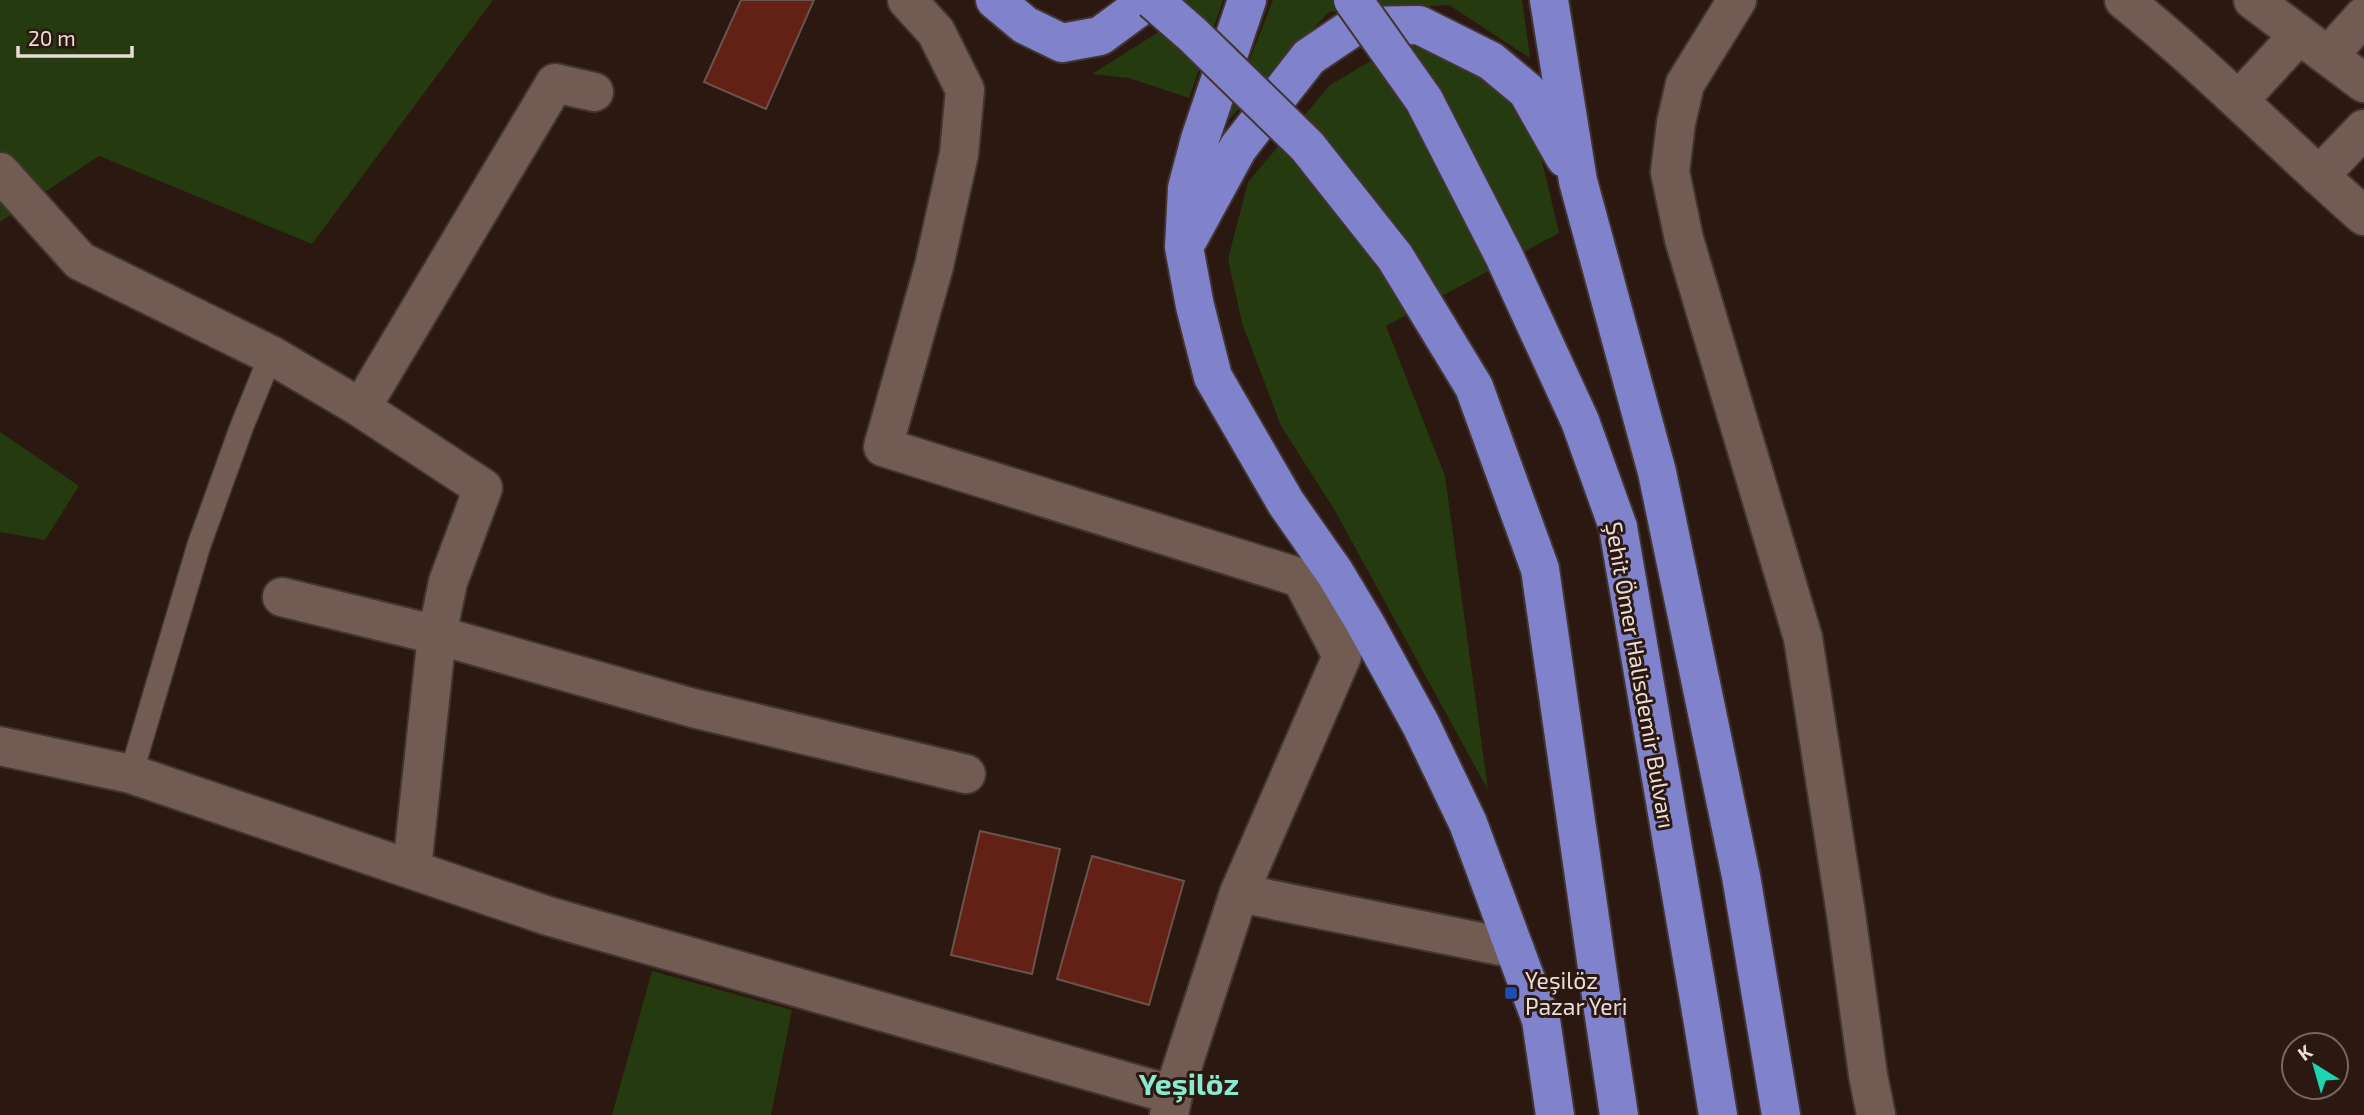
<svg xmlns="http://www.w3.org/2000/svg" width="2364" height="1115" font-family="'Exo 2',sans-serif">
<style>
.green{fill:#253a0e}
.building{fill:#632115;stroke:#6b534d;stroke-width:2}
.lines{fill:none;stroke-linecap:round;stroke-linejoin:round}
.lane-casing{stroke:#423430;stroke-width:26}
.street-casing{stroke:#423430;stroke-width:42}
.secondary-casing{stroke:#423430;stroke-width:42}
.highway-casing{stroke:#423430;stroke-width:42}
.lane{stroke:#725b52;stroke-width:23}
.street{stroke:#725b52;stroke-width:38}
.secondary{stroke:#725b52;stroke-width:38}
.highway{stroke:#8182cc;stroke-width:38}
.highway-bridge-casing{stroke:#423430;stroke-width:42;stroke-linecap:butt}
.highway-bridge{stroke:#8182cc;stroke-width:38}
.transit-dot{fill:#1a4fb4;stroke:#2b1811;stroke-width:2.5}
.labels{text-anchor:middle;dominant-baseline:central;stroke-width:6;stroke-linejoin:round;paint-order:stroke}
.street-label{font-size:23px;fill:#eadcd7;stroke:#2b1811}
.poi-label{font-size:23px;fill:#eadcd7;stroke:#2b1811;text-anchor:start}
.district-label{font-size:30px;font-weight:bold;fill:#89ead0;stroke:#2b1811}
</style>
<rect width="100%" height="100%" fill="#2b1811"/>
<path class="green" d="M0 0H493L312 244 99 156 0 222Z
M1179 0H1223L1189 98 1129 78 1092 74 1157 33Z
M1273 0H1522L1530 58 1449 5 1329 12 1224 125Z
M1401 43 1448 55 1499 88 1539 148 1559 233 1386 326 1445 476 1488 790 1334 509 1281 426 1242 323 1228 259 1248 182 1330 85Z
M0 432 79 486 45 540 0 532Z
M652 971 792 1010 771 1115H612Z"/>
<path class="building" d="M741 0H814L766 109 704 82Z
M980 831 1060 849 1032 974 951 955Z
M1092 856 1184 881 1149 1005 1057 979Z"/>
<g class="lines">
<defs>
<path id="lane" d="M131 774 199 545 242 426 271 355"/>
<path id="street" d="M907 0 936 32 965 90 959 154 934 266 883 447 1301 578 1342 656 1239 893 1515 949
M1737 0 1685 84 1676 123 1670 172 1684 239 1803 638 1846 914 1868 1075 1876 1115
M2328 56 2364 16
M0 172 80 261 271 355 361 408
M282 597 437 635 693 708 966 774
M0 746 131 774 548 916 1173 1095
M412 868 437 635 448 582 483 488 361 408 555 83 594 92
M1169 1115 1173 1095 1239 893"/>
<path id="secondary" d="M2124 0C2208 68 2283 145 2364 216
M2253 0 2364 83
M2239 100 2299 35
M2319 176 2364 129"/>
<path id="highway" d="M995 0 1025 25 1062 43 1100 36 1149 0
M1247 0 1200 139 1187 188 1184 247 1195 306 1213 377 1286 503 1335 573 1365 623 1421 725 1468 823 1541 1020 1555 1115
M1549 0 1578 181 1657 472 1741 876 1781 1115
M1189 238 1238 148 1309 57 1355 26 1419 25 1491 61 1527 91 1565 158
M1603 1009 1619 1115
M1701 1011 1718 1115"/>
</defs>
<use href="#lane" class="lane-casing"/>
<use href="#street" class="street-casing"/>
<use href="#secondary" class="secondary-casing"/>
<use href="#highway" class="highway-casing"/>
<use href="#lane" class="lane"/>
<use href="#street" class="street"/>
<use href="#secondary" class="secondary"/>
<use href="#highway" class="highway"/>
<defs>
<path id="highway-bridge" d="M1153 0 1193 35 1307 146 1395 257 1474 387 1540 569 1603 1009
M1353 0 1424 100 1504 256 1580 421 1618 527 1701 1011"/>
</defs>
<use href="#highway-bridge" class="highway-bridge-casing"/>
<use href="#highway-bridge" class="highway-bridge"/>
</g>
<rect class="transit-dot" x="1504" y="986" width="14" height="14" rx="3.5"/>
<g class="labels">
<g class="street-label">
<text transform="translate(1641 675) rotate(80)">Şehit Ömer Halisdemir Bulvarı</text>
</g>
<g class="poi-label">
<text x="1525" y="980">Yeşilöz<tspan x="1525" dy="26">Pazar Yeri</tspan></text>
</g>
<g class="district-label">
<text x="1189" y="1083">Yeşilöz</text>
</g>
</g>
<g transform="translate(2315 1066) rotate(323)"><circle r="33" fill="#2b1811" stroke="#776660" stroke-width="2"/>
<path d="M0-5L12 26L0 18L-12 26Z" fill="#1dd5b1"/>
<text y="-10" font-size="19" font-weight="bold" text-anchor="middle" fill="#eadcd7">K</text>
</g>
<path d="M18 46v10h114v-10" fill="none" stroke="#eadcd7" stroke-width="3.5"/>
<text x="28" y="46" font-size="21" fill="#eadcd7" stroke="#2b1811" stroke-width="5" paint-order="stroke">20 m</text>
</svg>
